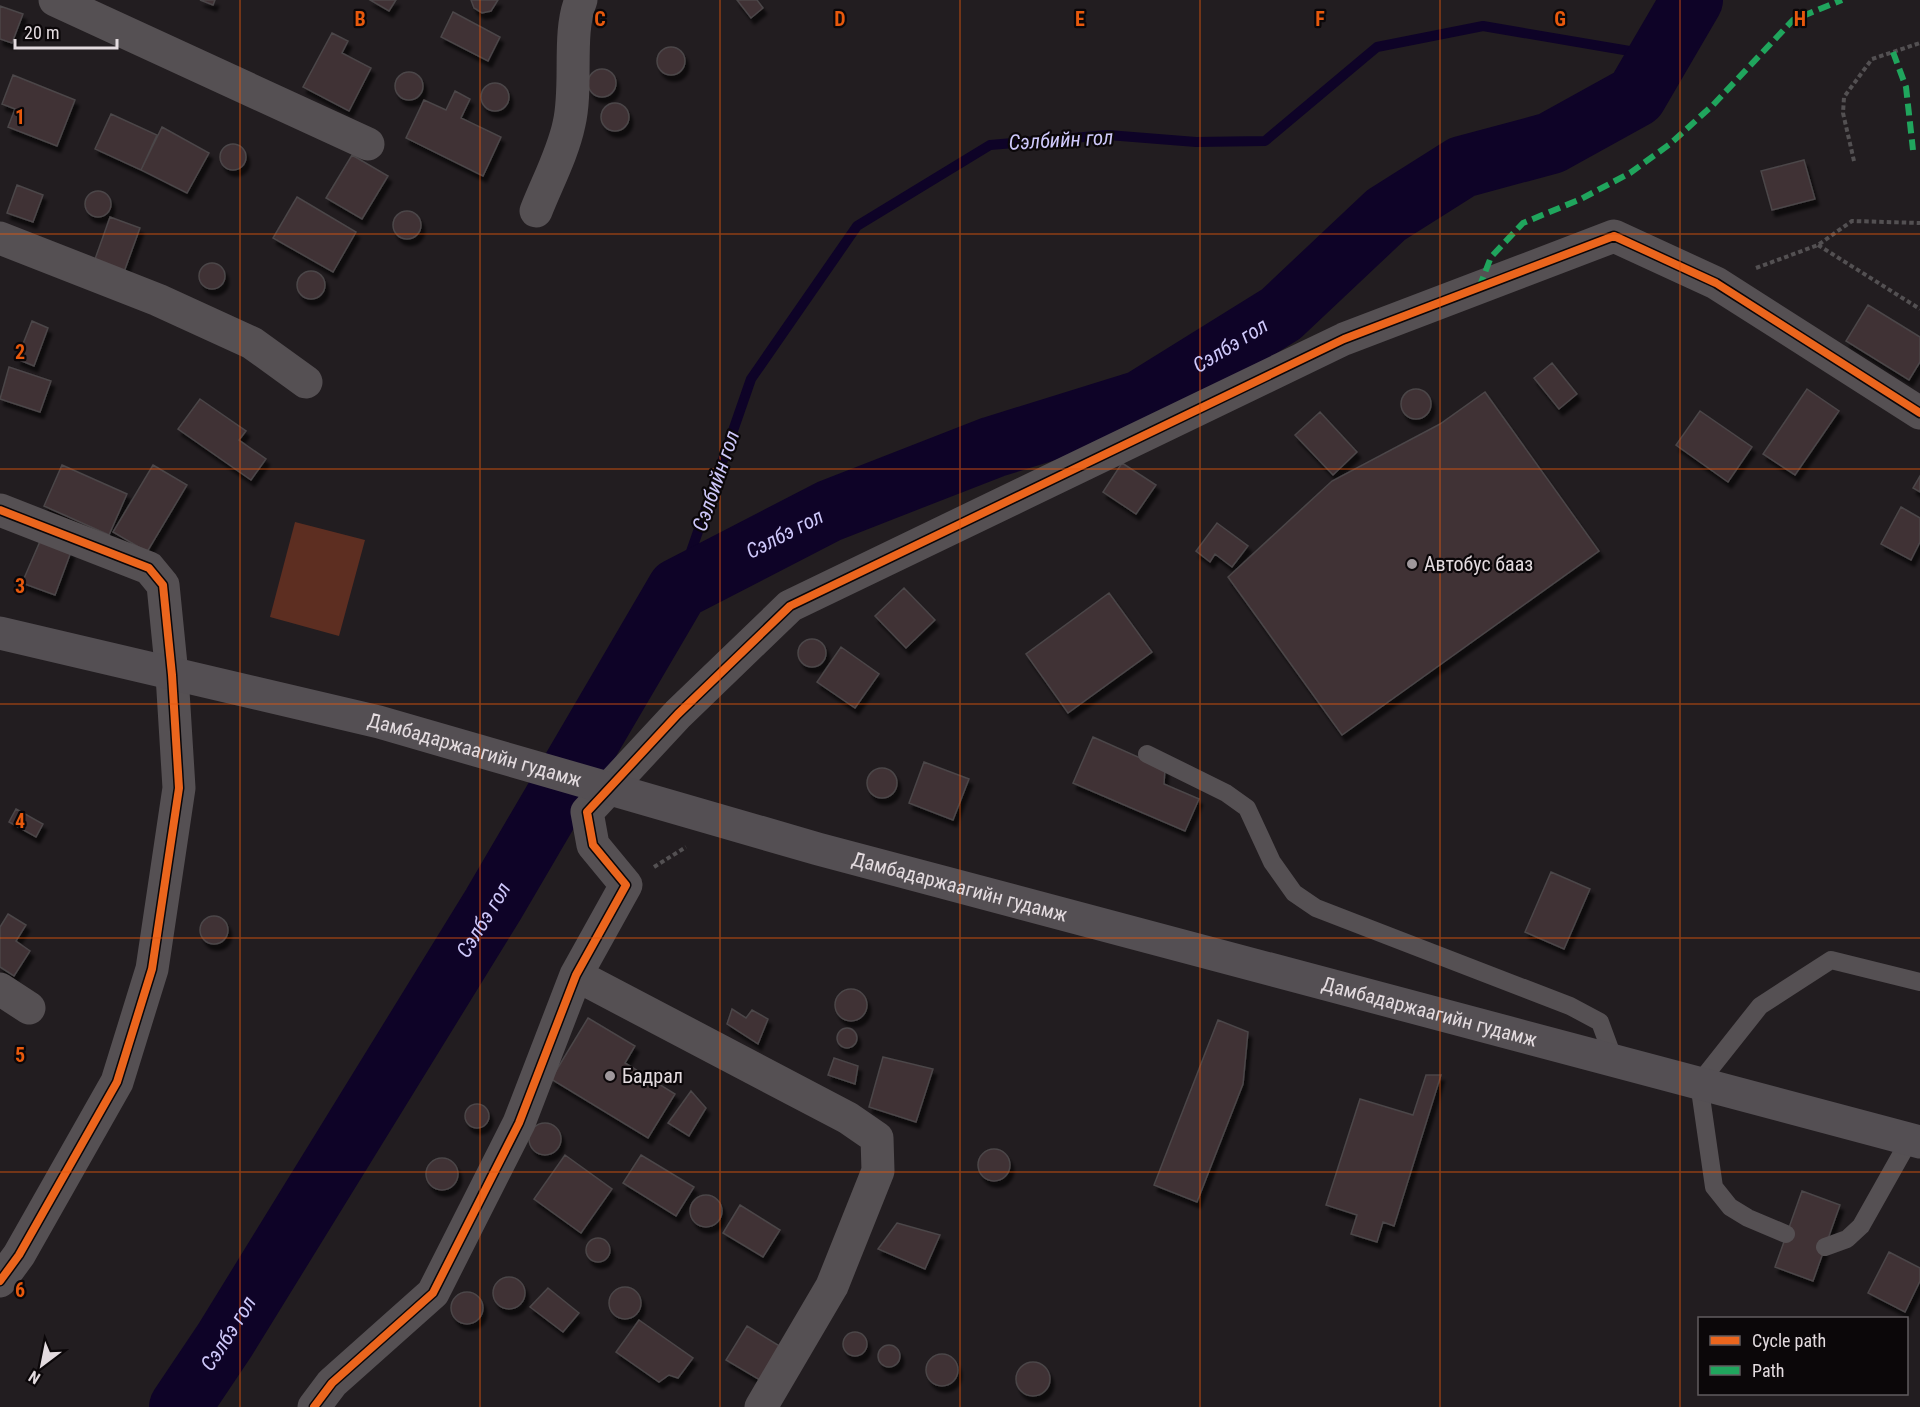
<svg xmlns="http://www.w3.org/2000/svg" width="1920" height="1407" font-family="'Roboto Condensed',sans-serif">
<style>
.green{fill:#5d2e21}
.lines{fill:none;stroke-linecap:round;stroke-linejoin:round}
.stream{stroke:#0e0327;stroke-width:10}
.river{stroke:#0e0327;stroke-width:62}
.building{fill:#413236;stroke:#4b4648;stroke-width:1.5;filter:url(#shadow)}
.path{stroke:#535052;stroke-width:4;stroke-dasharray:4.5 3;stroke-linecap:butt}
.service{stroke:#555053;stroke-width:18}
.minor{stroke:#555053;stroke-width:33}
.secondary{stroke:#544f53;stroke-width:33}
.quiet{stroke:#20a55d;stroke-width:6;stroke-dasharray:12 6;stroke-linecap:butt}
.cycleway-casing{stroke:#0b0709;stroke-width:11}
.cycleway{stroke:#eb651d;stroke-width:8}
.grid{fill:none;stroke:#e8590c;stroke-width:1.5;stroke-opacity:0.55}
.poi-dot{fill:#9f989c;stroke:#0b0709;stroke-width:2}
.labels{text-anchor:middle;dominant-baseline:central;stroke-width:4.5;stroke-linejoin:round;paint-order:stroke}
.poi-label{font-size:20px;fill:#e3dbdf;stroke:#0b0709;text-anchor:start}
.street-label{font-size:20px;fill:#e3dbdf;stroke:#0b0709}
.water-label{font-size:21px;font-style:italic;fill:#cec8fa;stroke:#0b0709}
.grid-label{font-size:20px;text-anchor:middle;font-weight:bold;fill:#e8590c;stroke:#0b0709;stroke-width:4.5;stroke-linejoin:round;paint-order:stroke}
</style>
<defs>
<filter id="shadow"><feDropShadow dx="3.5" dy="6" stdDeviation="1.5" flood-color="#0009"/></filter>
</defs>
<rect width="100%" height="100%" fill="#221d20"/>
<path class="green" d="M295 522 365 540 339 636 270 617Z"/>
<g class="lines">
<path class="stream" d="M678 589 751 379 857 226 990 145 1108 135 1196 142 1265 141 1377 47 1483 26 1659 56"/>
<path class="river" id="s1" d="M180 1407 225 1340 493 905 678 589 829 511 993 447 1141 401 1281 314 1386 215 1462 167 1551 143 1636 96 1692 0"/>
</g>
<path class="building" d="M200 0H215L213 5Z
M370 0H396L389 11Z
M471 0H498L491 11 482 13 474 8Z
M737 0H757L763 8 751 18Z
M0 6 23 14 12 43 0 39Z
M453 12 500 37 488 61 441 37Z
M332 33 348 41 342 53 371 68 349 111 303 87Z
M657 61a14 14 0 1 1 28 0a14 14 0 1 1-28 0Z
M588 83a14 14 0 1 1 28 0a14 14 0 1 1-28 0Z
M395 86a14 14 0 1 1 28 0a14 14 0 1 1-28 0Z
M13 75 75 100 57 146 8 127 15 109 2 104Z
M481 97a14 14 0 1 1 28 0a14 14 0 1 1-28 0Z
M455 91 470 99 461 118 501 137 483 176 406 138 424 100 446 110Z
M601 117a14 14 0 1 1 28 0a14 14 0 1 1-28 0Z
M111 114 157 135 141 170 95 149Z
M162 127 209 153 187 193 141 170Z
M220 157a13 13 0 1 1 26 0a13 13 0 1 1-26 0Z
M352 155 388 176 362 219 326 198Z
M1804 160 1815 199 1772 210 1761 171Z
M17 185 43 195 33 222 7 213Z
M85 204a13 13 0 1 1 26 0a13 13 0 1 1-26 0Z
M297 197 356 232 333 272 273 238Z
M393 225a14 14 0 1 1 28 0a14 14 0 1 1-28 0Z
M110 217 140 228 124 272 94 262Z
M199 276a13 13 0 1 1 26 0a13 13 0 1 1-26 0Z
M297 285a14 14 0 1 1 28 0a14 14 0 1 1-28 0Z
M1868 305 1920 337V362L1909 380 1846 341Z
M32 321 48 328 34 366 17 359Z
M1552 363 1577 394 1559 409 1534 378Z
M9 367 51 381 40 412 0 399Z
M1401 404a15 15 0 1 1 30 0a15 15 0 1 1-30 0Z
M1807 389 1839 411 1795 475 1763 454Z
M1485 392 1599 551 1342 735 1228 577 1332 481 1440 424Z
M200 399 246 431 239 440 266 459 251 480 178 429Z
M1700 411 1752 447 1728 482 1676 445Z
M1320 412 1357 452 1333 475 1295 435Z
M1122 463 1156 485 1136 514 1103 492Z
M62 465 127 494 109 535 44 506Z
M153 465 187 485 147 552 113 532Z
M1920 476V492L1913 488Z
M1901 507 1920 518V542L1911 560 1881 544Z
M1217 523 1248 546 1232 567 1215 554 1210 562 1196 551Z
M41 539 71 552 55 595 22 583Z
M904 588 935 620 906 648 875 616Z
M1109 593 1152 652 1068 713 1026 654Z
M798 653a14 14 0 1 1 28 0a14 14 0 1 1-28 0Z
M841 647 879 674 855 708 817 682Z
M1093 737 1165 769 1164 784 1199 799 1185 831 1073 783Z
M924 762 969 779 953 820 909 803Z
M867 783a15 15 0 1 1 30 0a15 15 0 1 1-30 0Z
M16 809 43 824 36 837 9 822Z
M1551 872 1590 889 1564 949 1525 932Z
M8 914 26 925 16 941 30 951 14 976 0 967V927Z
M200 930a14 14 0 1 1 28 0a14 14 0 1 1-28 0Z
M835 1005a16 16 0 1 1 32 0a16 16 0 1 1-32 0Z
M732 1009 746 1018 752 1010 768 1019 758 1044 727 1024Z
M588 1018 635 1046 625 1063 675 1094 648 1138 551 1079Z
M1218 1020 1248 1032 1243 1084 1197 1202 1154 1185Z
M837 1038a10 10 0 1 1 20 0a10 10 0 1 1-20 0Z
M883 1057 933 1069 916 1122 869 1107Z
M834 1058 858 1066 855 1084 828 1075Z
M1426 1075H1441L1394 1226 1383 1222 1377 1242 1351 1234 1357 1215 1326 1205 1360 1099 1413 1115Z
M691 1091 706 1108 689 1136 668 1123Z
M465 1116a12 12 0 1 1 24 0a12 12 0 1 1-24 0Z
M529 1139a16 16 0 1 1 32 0a16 16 0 1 1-32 0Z
M978 1165a16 16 0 1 1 32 0a16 16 0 1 1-32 0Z
M565 1155 612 1189 581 1233 534 1199Z
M641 1155 694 1187 676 1216 623 1183Z
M426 1174a16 16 0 1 1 32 0a16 16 0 1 1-32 0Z
M1802 1191 1840 1205 1813 1281 1775 1267Z
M690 1211a16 16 0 1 1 32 0a16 16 0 1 1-32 0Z
M740 1205 780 1230 763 1257 723 1233Z
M897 1223 940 1235 925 1269 878 1249Z
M586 1250a12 12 0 1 1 24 0a12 12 0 1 1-24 0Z
M1889 1252 1920 1268V1281L1905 1312 1868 1293Z
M493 1293a16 16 0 1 1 32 0a16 16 0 1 1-32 0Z
M609 1303a16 16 0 1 1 32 0a16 16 0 1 1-32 0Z
M548 1288 579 1313 563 1332 530 1307Z
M451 1308a16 16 0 1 1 32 0a16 16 0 1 1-32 0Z
M639 1320 693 1358 678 1378 669 1375 659 1382 616 1352Z
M747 1326 786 1350 765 1383 726 1360Z
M843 1344a12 12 0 1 1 24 0a12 12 0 1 1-24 0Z
M878 1356a11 11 0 1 1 22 0a11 11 0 1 1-22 0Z
M926 1370a16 16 0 1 1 32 0a16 16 0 1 1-32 0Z
M1016 1379a17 17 0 1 1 34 0a17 17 0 1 1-34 0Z"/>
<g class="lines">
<path class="path" d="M1854 161 1843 113 1844 97 1872 59 1920 43
M1818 245 1920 309
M1756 268 1818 245 1852 221 1920 223
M654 867 686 847"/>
<path class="service" d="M1147 754 1226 793 1247 808 1272 862 1294 893 1316 908 1570 1006 1600 1022 1614 1060
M1786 1234 1748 1218 1730 1207 1714 1187 1699 1083 1760 1006 1831 960 1920 982
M1825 1247 1847 1239 1861 1226 1910 1139"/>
<path class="minor" d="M55 0 368 144
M536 211C547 183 563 153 569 124 578 86 567 33 581 0
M0 238 158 300 252 343 306 382
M0 510 149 568 163 585 172 675 179 788 152 969 117 1082 19 1255 0 1281
M576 975 848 1118 877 1138 878 1171 832 1286 761 1407
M0 989 29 1008
M314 1407 332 1383 433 1293 519 1123 576 975 626 885 593 845 587 812 678 714 790 606 1344 339 1614 236 1716 283 1920 413"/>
<path class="secondary" id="s2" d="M0 633 379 722 818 849 1920 1142"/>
<path class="quiet" d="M1893 52 1906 87 1913 150
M1479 288 1491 257 1523 223 1581 199 1630 173 1670 144 1713 105 1793 20 1842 0"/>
<defs>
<path id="cycleway" d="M0 510 149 568 163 585 172 675 179 788 152 969 117 1082 19 1255 0 1281
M314 1407 332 1383 433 1293 519 1123 576 975 626 885 593 845 587 812 678 714 790 606 1344 339 1614 236 1716 283 1920 413"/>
</defs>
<use href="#cycleway" class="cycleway-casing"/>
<use href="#cycleway" class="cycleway"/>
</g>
<path class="grid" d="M240 0V1407M480 0V1407M720 0V1407M960 0V1407M1200 0V1407M1440 0V1407M1680 0V1407M0 234H1920M0 469H1920M0 704H1920M0 938H1920M0 1172H1920"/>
<g class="poi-dot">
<circle cx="1412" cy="564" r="6"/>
<circle cx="610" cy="1076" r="6"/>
</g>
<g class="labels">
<g class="poi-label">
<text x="1424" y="564">Автобус бааз</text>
<text x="622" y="1076">Бадрал</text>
</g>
<g class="street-label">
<text stroke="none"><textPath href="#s2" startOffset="489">Дамбадаржаагийн гудамж</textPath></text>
<text stroke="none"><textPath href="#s2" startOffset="993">Дамбадаржаагийн гудамж</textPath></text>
<text stroke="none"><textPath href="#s2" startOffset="1479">Дамбадаржаагийн гудамж</textPath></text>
</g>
<g class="water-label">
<text transform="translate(1061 140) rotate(-3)">Сэлбийн гол</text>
<text stroke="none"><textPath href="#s1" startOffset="1564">Сэлбэ гол</textPath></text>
<text transform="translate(716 481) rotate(-71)">Сэлбийн гол</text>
<text stroke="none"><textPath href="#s1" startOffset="1078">Сэлбэ гол</textPath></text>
<text stroke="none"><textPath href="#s1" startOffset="574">Сэлбэ гол</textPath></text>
<text stroke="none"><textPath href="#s1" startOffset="88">Сэлбэ гол</textPath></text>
</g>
</g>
<g class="grid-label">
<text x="360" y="26">B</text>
<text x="600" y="26">C</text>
<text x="840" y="26">D</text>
<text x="1080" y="26">E</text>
<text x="1320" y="26">F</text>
<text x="1560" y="26">G</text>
<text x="1800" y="26">H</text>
<text x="20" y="124">1</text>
<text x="20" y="359">2</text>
<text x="20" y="593">3</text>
<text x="20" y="828">4</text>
<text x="20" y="1062">5</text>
<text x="20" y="1297">6</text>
</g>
<rect x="1698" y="1317" width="210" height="78" fill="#0b0709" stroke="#615c5f" stroke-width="1.5"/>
<rect x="1710" y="1336" width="30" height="9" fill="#eb651d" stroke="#615c5f" stroke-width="1.5"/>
<text x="1752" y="1347" font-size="18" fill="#e3dbdf">Cycle path</text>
<rect x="1710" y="1366" width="30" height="9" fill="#20a55d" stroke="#615c5f" stroke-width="1.5"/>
<text x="1752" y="1377" font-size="18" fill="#e3dbdf">Path</text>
<g transform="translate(42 1365) rotate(212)" stroke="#0b0709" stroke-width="4.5" paint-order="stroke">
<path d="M0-4.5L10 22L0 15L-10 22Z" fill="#e3dbdf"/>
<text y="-9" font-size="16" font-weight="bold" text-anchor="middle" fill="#e3dbdf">N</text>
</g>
<path d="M15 39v9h102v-9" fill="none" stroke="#e3dbdf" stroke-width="3"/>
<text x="24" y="39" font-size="18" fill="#e3dbdf" stroke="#0b0709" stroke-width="4.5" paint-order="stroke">20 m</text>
</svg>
